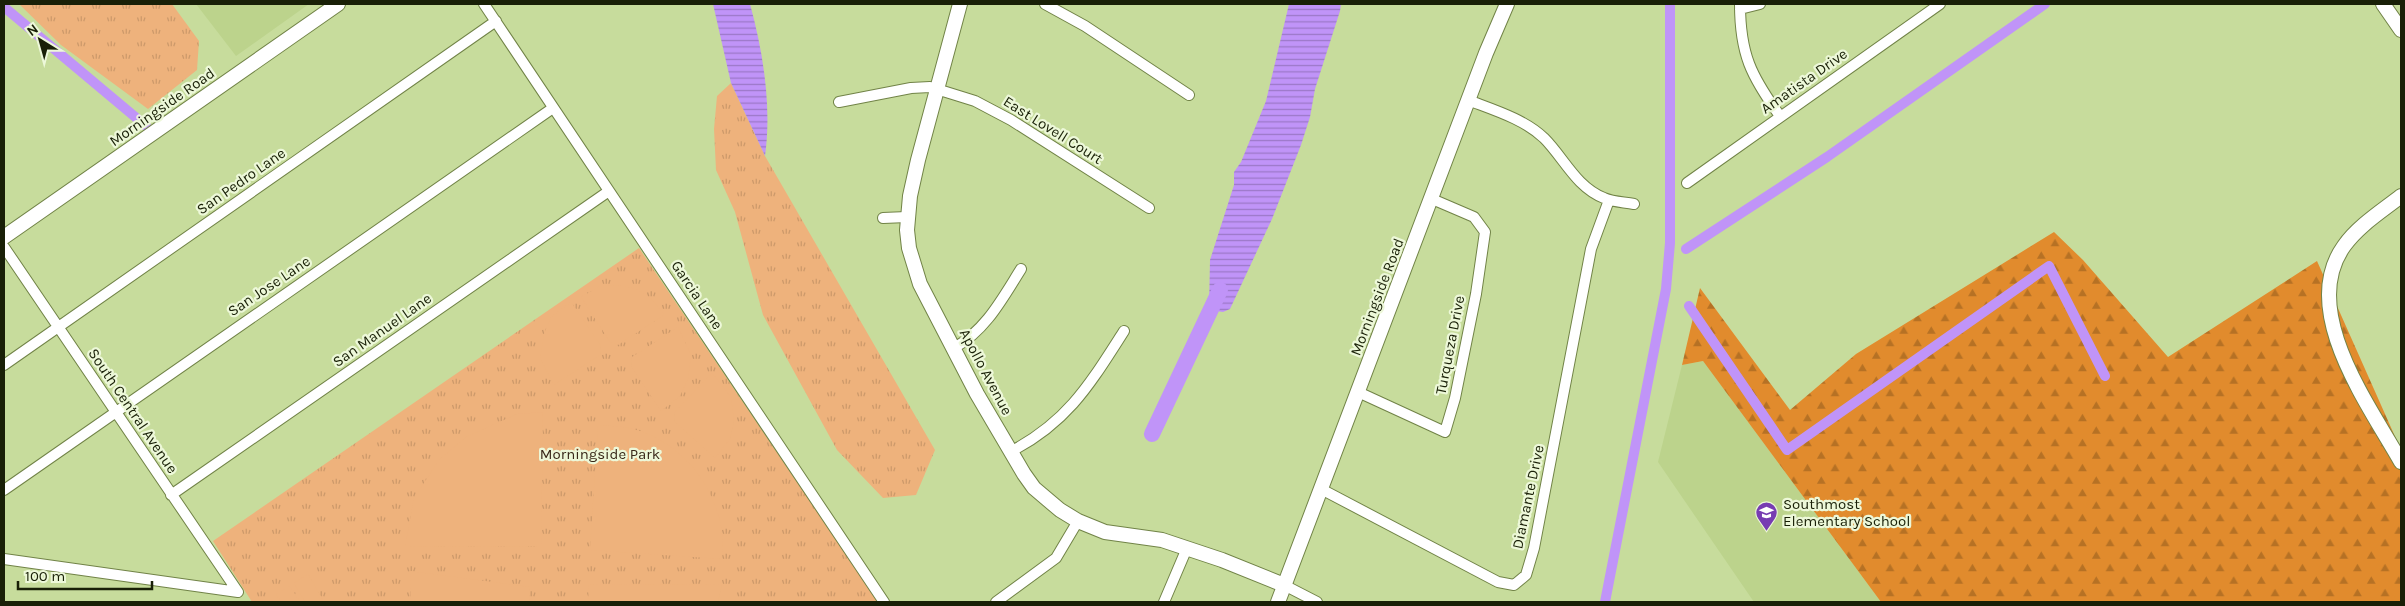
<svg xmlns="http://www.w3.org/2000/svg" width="2405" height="606" font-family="Karla,sans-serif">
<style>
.built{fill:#bcd38c}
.grass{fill:url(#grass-tufts)}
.forest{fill:url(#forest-firs)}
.pitch{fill:#eeb27c}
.water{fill:url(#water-rules)}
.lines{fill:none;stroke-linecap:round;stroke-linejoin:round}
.canal{stroke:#c094f8;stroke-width:10}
.river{stroke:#c094f8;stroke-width:16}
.street-casing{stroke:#718347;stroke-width:12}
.secondary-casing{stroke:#718347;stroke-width:16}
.street{stroke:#fff;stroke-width:10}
.secondary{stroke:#fff;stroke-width:14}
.labels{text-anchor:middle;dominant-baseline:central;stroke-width:4.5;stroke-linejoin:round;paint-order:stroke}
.street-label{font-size:15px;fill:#192007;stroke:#edf8d9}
.park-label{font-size:15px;fill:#382718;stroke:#edf8d9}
.poi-label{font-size:15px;fill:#192007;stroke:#edf8d9;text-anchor:start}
</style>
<defs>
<pattern id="grass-tufts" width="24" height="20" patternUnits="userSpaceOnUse" patternTransform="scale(1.25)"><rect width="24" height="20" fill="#eeb27c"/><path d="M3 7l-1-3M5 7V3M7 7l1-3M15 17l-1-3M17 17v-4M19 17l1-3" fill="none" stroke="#cc996a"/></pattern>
<pattern id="forest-firs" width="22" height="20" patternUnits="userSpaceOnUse" patternTransform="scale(1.25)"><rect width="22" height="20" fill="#e18b2d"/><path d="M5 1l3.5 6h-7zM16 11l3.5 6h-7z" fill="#b67124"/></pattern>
<pattern id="water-rules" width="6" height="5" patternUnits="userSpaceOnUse" patternTransform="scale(1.25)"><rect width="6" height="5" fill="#c094f8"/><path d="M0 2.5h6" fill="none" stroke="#9b78c7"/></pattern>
</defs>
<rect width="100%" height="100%" fill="#c7dc9c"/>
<path class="built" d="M196 4H309L236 56Z
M1703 361 1881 602H1754L1658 462 1682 365Z"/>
<path class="grass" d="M19 4H172L199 41 197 70 148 109 61 45Z
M731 83 765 156 935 450 916 495 883 498 837 450 763 315 735 212 716 170 714 129 717 96Z
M639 248 878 602H252L213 541Z"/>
<path class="forest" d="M2054 232 2083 260 2168 357 2317 261 2401 450V602H1881L1703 361 1682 365 1700 288 1790 410 1856 354Z"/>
<path class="pitch" d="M602 285C633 285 647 289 664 315L618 345 610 342 581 297Z
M571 302 601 346 600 355 554 385 540 358 544 334 551 317Z
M678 327 691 355 688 379 680 396 661 411 631 366 632 357Z
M712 373 731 397 734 421 730 439 715 458 675 422 674 413Z
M543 412 541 546 405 547 414 498 439 460 466 437 517 414Z
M598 425C610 426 622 426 633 429 688 443 729 502 722 559L590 550Z
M410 571 530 587 529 602H411Z
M308 574 323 600 319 602H305L294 583Z
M722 584 718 602H588L589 585Z
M290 586 300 602H281L276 594Z"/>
<path class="water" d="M713 4H750C763 52 772 106 765 156L731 83Z
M1289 4H1341L1340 11 1315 89 1310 117 1301 145 1272 219 1230 309 1223 312 1209 310 1210 260 1234 185V172L1241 162 1266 101Z"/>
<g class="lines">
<path class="canal" d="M4 7 146 126
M1686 249 1827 157 2045 4
M1689 306 1787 450 2049 266 2105 376
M1605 602 1666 289 1670 243V4"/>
<path class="river" d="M1152 434 1220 290"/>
<defs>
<path id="street" d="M484 4 884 602
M1045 4 1085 26 1189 95
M1740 4C1740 54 1751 76 1780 116
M1740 9 1760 4
M1468 100C1494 110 1524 119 1544 138 1564 158 1576 187 1604 198 1613 202 1624 202 1634 204
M839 102 911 88 930 87 975 101 1011 120 1149 208
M1687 183 1940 4
M883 218 907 217
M4 247 238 592
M954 348C986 330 1002 299 1021 269
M4 365 496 21
M1358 392 1445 432 1455 398 1476 294 1485 232 1474 217 1432 199
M1010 452C1068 422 1090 384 1124 331
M1321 489 1498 582 1514 585 1526 575 1534 548 1591 249 1609 200
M4 490 553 108
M171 495 609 191
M4 559 238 592
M1284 585 1317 602
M996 602 1056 558 1078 521
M1164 602 1187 548"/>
<path id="secondary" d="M960 4 918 160 910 196 907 230 909 248 920 284 977 394 1024 474 1034 488 1060 510 1078 521 1105 532 1162 540 1222 560 1284 585
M2383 4 2401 30
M2401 196C2382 211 2358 226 2344 246 2298 310 2369 405 2401 462
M4 237 338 4
M1278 602 1486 53 1507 4"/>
</defs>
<use href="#street" class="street-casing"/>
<use href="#secondary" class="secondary-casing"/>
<use href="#street" class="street"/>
<use href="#secondary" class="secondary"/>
</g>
<defs>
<symbol id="school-pin" viewBox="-11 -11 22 30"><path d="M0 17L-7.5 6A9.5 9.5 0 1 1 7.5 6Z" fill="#773cb2" stroke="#edf8d9"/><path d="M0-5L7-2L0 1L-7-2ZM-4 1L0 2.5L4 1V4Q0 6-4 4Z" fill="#fff"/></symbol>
</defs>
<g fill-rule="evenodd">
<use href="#school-pin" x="1754" y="500" width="25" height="34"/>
</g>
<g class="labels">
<g class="street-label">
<text transform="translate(1804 81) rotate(-35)">Amatista Drive</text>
<text transform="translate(162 107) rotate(-35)">Morningside Road</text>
<text transform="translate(1053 130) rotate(32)">East Lovell Court</text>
<text transform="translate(241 181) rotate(-35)">San Pedro Lane</text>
<text transform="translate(269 286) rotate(-34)">San Jose Lane</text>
<text transform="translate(697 295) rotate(56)">Garcia Lane</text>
<text transform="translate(1377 297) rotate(-69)">Morningside Road</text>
<text transform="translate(382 330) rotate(-35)">San Manuel Lane</text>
<text transform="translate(1450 345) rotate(-79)">Turqueza Drive</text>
<text transform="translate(986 372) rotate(62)">Apollo Avenue</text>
<text transform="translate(133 411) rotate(56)">South Central Avenue</text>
<text transform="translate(1528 497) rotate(-78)">Diamante Drive</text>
</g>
<g class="park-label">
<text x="600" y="454">Morningside Park</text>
</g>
<g class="poi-label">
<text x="1783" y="504">Southmost<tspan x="1783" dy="17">Elementary School</tspan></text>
</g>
</g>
<rect width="2405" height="606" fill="none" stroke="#192007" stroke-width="10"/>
<g transform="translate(40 40) rotate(323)" stroke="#edf8d9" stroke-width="4" paint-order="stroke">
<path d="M0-4L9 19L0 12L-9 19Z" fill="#192007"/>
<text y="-8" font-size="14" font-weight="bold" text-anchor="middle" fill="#192007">N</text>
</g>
<path d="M18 581v8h134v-8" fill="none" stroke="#192007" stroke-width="2.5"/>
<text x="25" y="581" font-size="15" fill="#192007" stroke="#edf8d9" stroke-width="4" paint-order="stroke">100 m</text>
</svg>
